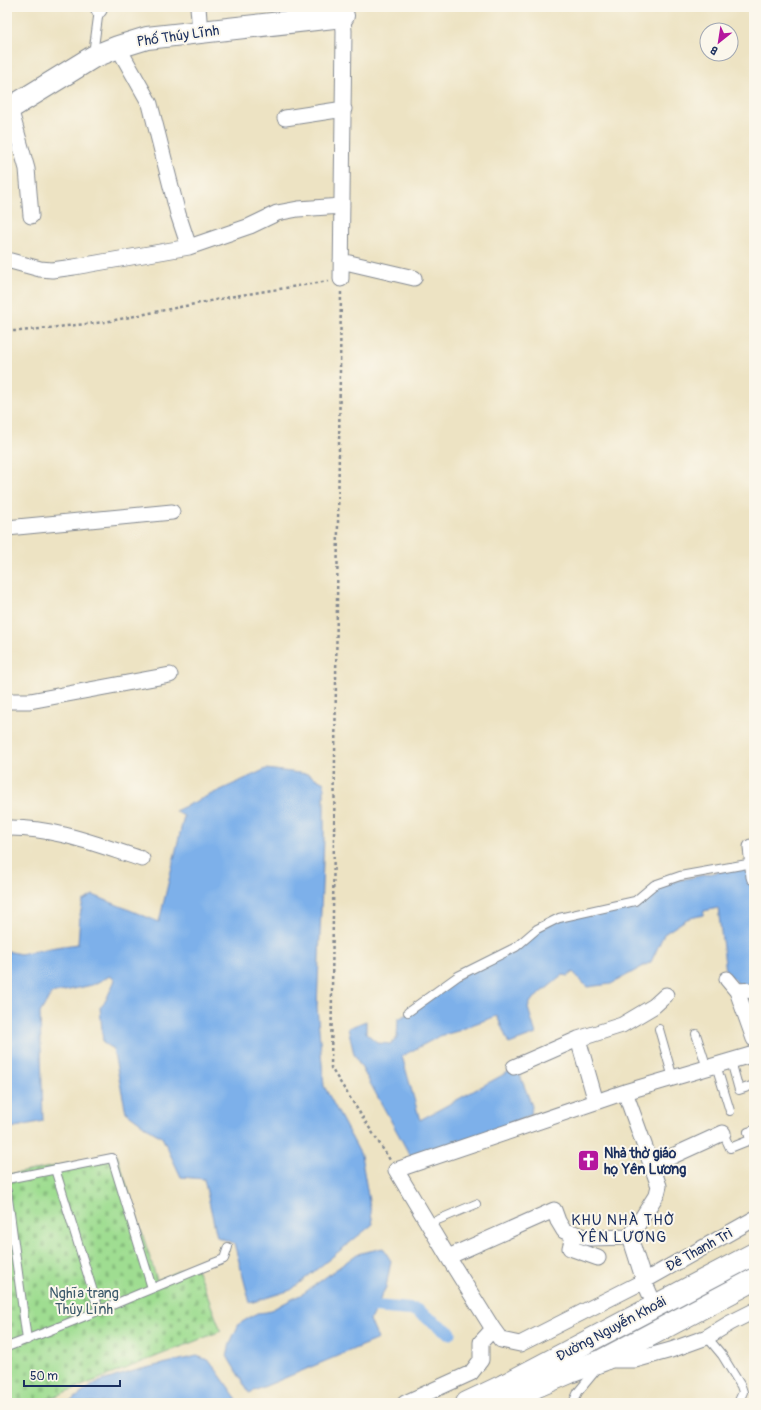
<svg xmlns="http://www.w3.org/2000/svg" width="761" height="1410" font-family="Pangolin,sans-serif">
<style>
.cemetery{fill:url(#cemetery-stones);stroke:#5d8678}
.water{fill:#7db0ea;stroke:#4c70a4}
.lines{fill:none;stroke-linecap:round;stroke-linejoin:round}
.canal{stroke:#7db0ea;stroke-width:13}
.lane-casing{stroke:#848990;stroke-width:10}
.street-casing{stroke:#848990;stroke-width:17}
.secondary-casing{stroke:#848990;stroke-width:24}
.primary-casing{stroke:#848990;stroke-width:24}
.path{stroke:#848990;stroke-width:2.5;stroke-dasharray:3 3;stroke-linecap:butt}
.lane{stroke:#fff;stroke-width:8}
.street{stroke:#fff;stroke-width:15}
.secondary{stroke:#fff;stroke-width:22}
.primary{stroke:#fff;stroke-width:22}
.labels{text-anchor:middle;dominant-baseline:central;stroke-width:4;stroke-linejoin:round;paint-order:stroke}
.street-label{font-size:14px;fill:#1b2f5e;stroke:#fbf7ec}
.poi-label{font-size:14px;font-weight:bold;fill:#1b2f5e;stroke:#fbf7ec;text-anchor:start}
.park-label{font-size:14px;fill:#3c5a6b;stroke:#fbf7ec}
.neighbourhood-label{font-size:15px;letter-spacing:1px;fill:#1b2f5e;stroke:#fbf7ec}
</style>
<defs>
<pattern id="cemetery-stones" width="16" height="16" patternUnits="userSpaceOnUse"><rect width="16" height="16" fill="#9fdd91"/><path d="M2 7V4a2 2 0 0 1 4 0v3zM10 15v-3a2 2 0 0 1 4 0v3z" fill="#88be7f"/></pattern>
</defs>
<rect width="100%" height="100%" fill="#fbf7ec"/>
<filter id="ink" filterUnits="userSpaceOnUse"><feTurbulence type="fractalNoise" baseFrequency=".025" numOctaves="2"/><feDisplacementMap in="SourceGraphic" scale="8" xChannelSelector="R" yChannelSelector="G"/><feConvolveMatrix kernelMatrix="1 2 1 2 8 2 1 2 1" color-interpolation-filters="sRGB"/></filter>
<filter id="wash" filterUnits="userSpaceOnUse"><feTurbulence type="fractalNoise" baseFrequency=".012" numOctaves="4" result="noise"/><feDisplacementMap in="SourceGraphic" scale="16" xChannelSelector="R" yChannelSelector="G"/><feGaussianBlur stdDeviation="0.9" result="paint"/><feColorMatrix in="noise" values="0 0 0 0 0 0 0 0 0 0 0 0 0 0 0 0 0 1.4 0 .05"/><feComposite in="paint" operator="in"/></filter>
<g filter="url(#wash)">
<rect width="100%" height="100%" fill="#ede3c3"/>
<path class="cemetery" d="M117 1155 157 1280 195 1264 221 1331 38 1403H7V1175Z"/>
<path class="water" d="M266 769 308 774 324 783V838L317 1007 324 1086 361 1155 373 1224 291 1290 250 1303 234 1243 217 1237 204 1179 181 1177 162 1137 153 1132 126 1112 113 1049 103 1043 100 1007 106 1000 115 980 110 976 92 985 51 994 40 1013 43 1121 11 1128 7 1133V951L20 954 56 947 78 944 80 915 83 901 93 895 159 922 184 816 175 811Z
M745 866 751 870 754 908V984L740 986 726 972 718 908 704 911 703 915 687 919 664 934 651 962 611 984 587 987 573 972 568 976 563 975 531 1001 528 1008 536 1034 509 1044 497 1016 474 1024 458 1031 440 1036 402 1056 420 1120 510 1071 518 1070 532 1106 531 1114 523 1119 412 1159 354 1054 348 1028 366 1021V1033L378 1043 390 1044 397 1038 398 1019 412 1012 461 977 539 930 560 920 635 904 657 885Z
M383 1248 391 1261 386 1287 370 1320 378 1339 249 1393 227 1356 230 1343 239 1324 257 1313 267 1312 304 1293 357 1254Z
M197 1356 210 1361 236 1398V1403H68L96 1383 137 1370Z"/>
<g class="lines">
<path class="canal" d="M369 1306 416 1310 450 1333"/>
</g>
</g>
<g filter="url(#ink)">
<g class="lines">
<defs>
<path id="lane" d="M93 54 99 10
M408 1012 458 976 516 947 537 929 559 918 635 901 654 885 680 876 753 863
M659 1029 673 1078
M696 1034 707 1068
M731 1061 739 1090 754 1085
M716 1065 730 1111
M723 1133 730 1148 750 1140 748 1132 754 1130
M55 1169 99 1311
M7 1179 112 1158 152 1288
M7 1191 27 1340
M428 1224 476 1204
M707 1337 722 1355 741 1386 743 1392 738 1403
M7 1347C80 1320 151 1288 224 1259L228 1247
M573 1403 578 1392 597 1369"/>
<path id="street" d="M98 7 99 10
M198 7 200 32
M118 47 150 104 178 214 189 247
M10 108 27 169 31 216
M285 118 344 109
M7 260 40 269 52 270 74 267 189 247 250 226 277 213 298 209 342 206
M341 261 414 278
M341 279 344 31 342 7
M7 528 172 512
M7 701H30L170 675
M7 828C54 827 98 845 142 859
M754 847H751L754 877
M727 979 737 991 754 1039
M737 991 754 990
M578 1039 596 1102
M754 1054 625 1092 396 1170 448 1257 493 1329 501 1340 520 1344 644 1281 754 1219
M514 1067 578 1039 622 1025 654 1006 666 995
M625 1092 659 1186 657 1194 630 1237 644 1281 655 1306
M653 1165 723 1133
M574 1233 570 1248 598 1258
M448 1257 554 1210 558 1221 564 1231 590 1238 630 1237
M607 1360H635L671 1350 707 1337 730 1323 754 1311
M405 1403 471 1373 481 1360V1342L493 1329"/>
<path id="secondary" d="M7 110 93 57 118 47 147 38 343 16
M505 1385 537 1386 570 1372 603 1360 754 1280
M508 1403 537 1386"/>
<path id="primary" d="M467 1403 505 1385 754 1254"/>
</defs>
<use href="#lane" class="lane-casing"/>
<use href="#street" class="street-casing"/>
<use href="#secondary" class="secondary-casing"/>
<use href="#primary" class="primary-casing"/>
<path class="path" d="M341 292 331 1068 390 1160
M7 331H20L105 322 235 296 329 281"/>
<use href="#lane" class="lane"/>
<use href="#street" class="street"/>
<use href="#secondary" class="secondary"/>
<use href="#primary" class="primary"/>
</g>
</g>
<defs>
<symbol id="church-square" viewBox="-11 -11 22 22"><rect x="-9" y="-9" width="18" height="18" rx="4" fill="#b5179e" stroke="#fbf7ec"/><path d="M-1.2-6h2.4v3.5h3.3v2.4h-3.3V6h-2.4V-.1h-3.3v-2.4h3.3Z" fill="#fff"/></symbol>
</defs>
<g fill-rule="evenodd">
<use href="#church-square" x="576" y="1148" width="25" height="25"/>
</g>
<g class="labels">
<g class="street-label">
<text transform="translate(178 36) rotate(-8)">Phố Thúy Lĩnh</text>
<text transform="translate(699 1250) rotate(-29)">Đê Thanh Trì</text>
<text transform="translate(611 1329) rotate(-28)">Đường Nguyễn Khoái</text>
</g>
<g class="poi-label">
<text x="604" y="1153">Nhà thờ giáo<tspan x="604" dy="16">họ Yên Lương</tspan></text>
</g>
<g class="park-label">
<text x="84" y="1293">Nghĩa trang<tspan x="84" dy="16">Thúy Lĩnh</tspan></text>
</g>
<g class="neighbourhood-label">
<text x="623" y="1220">KHU NHÀ THỜ<tspan x="623" dy="17">YÊN LƯƠNG</tspan></text>
</g>
</g>
<rect width="761" height="1410" fill="none" stroke="#fbf7ec" stroke-width="24"/>
<g transform="translate(719 42) rotate(210)"><circle r="19" fill="#fbf7ec" stroke="#a1a7b3"/>
<path d="M0-3L7 15L0 10L-7 15Z" fill="#b5179e"/>
<text y="-6" font-size="11" font-weight="bold" text-anchor="middle" fill="#1b2f5e">B</text>
</g>
<path d="M24 1380v6h96v-6" fill="none" stroke="#1b2f5e" stroke-width="2"/>
<text x="30" y="1380" font-size="12" fill="#1b2f5e" stroke="#fbf7ec" stroke-width="3" paint-order="stroke">50 m</text>
</svg>
